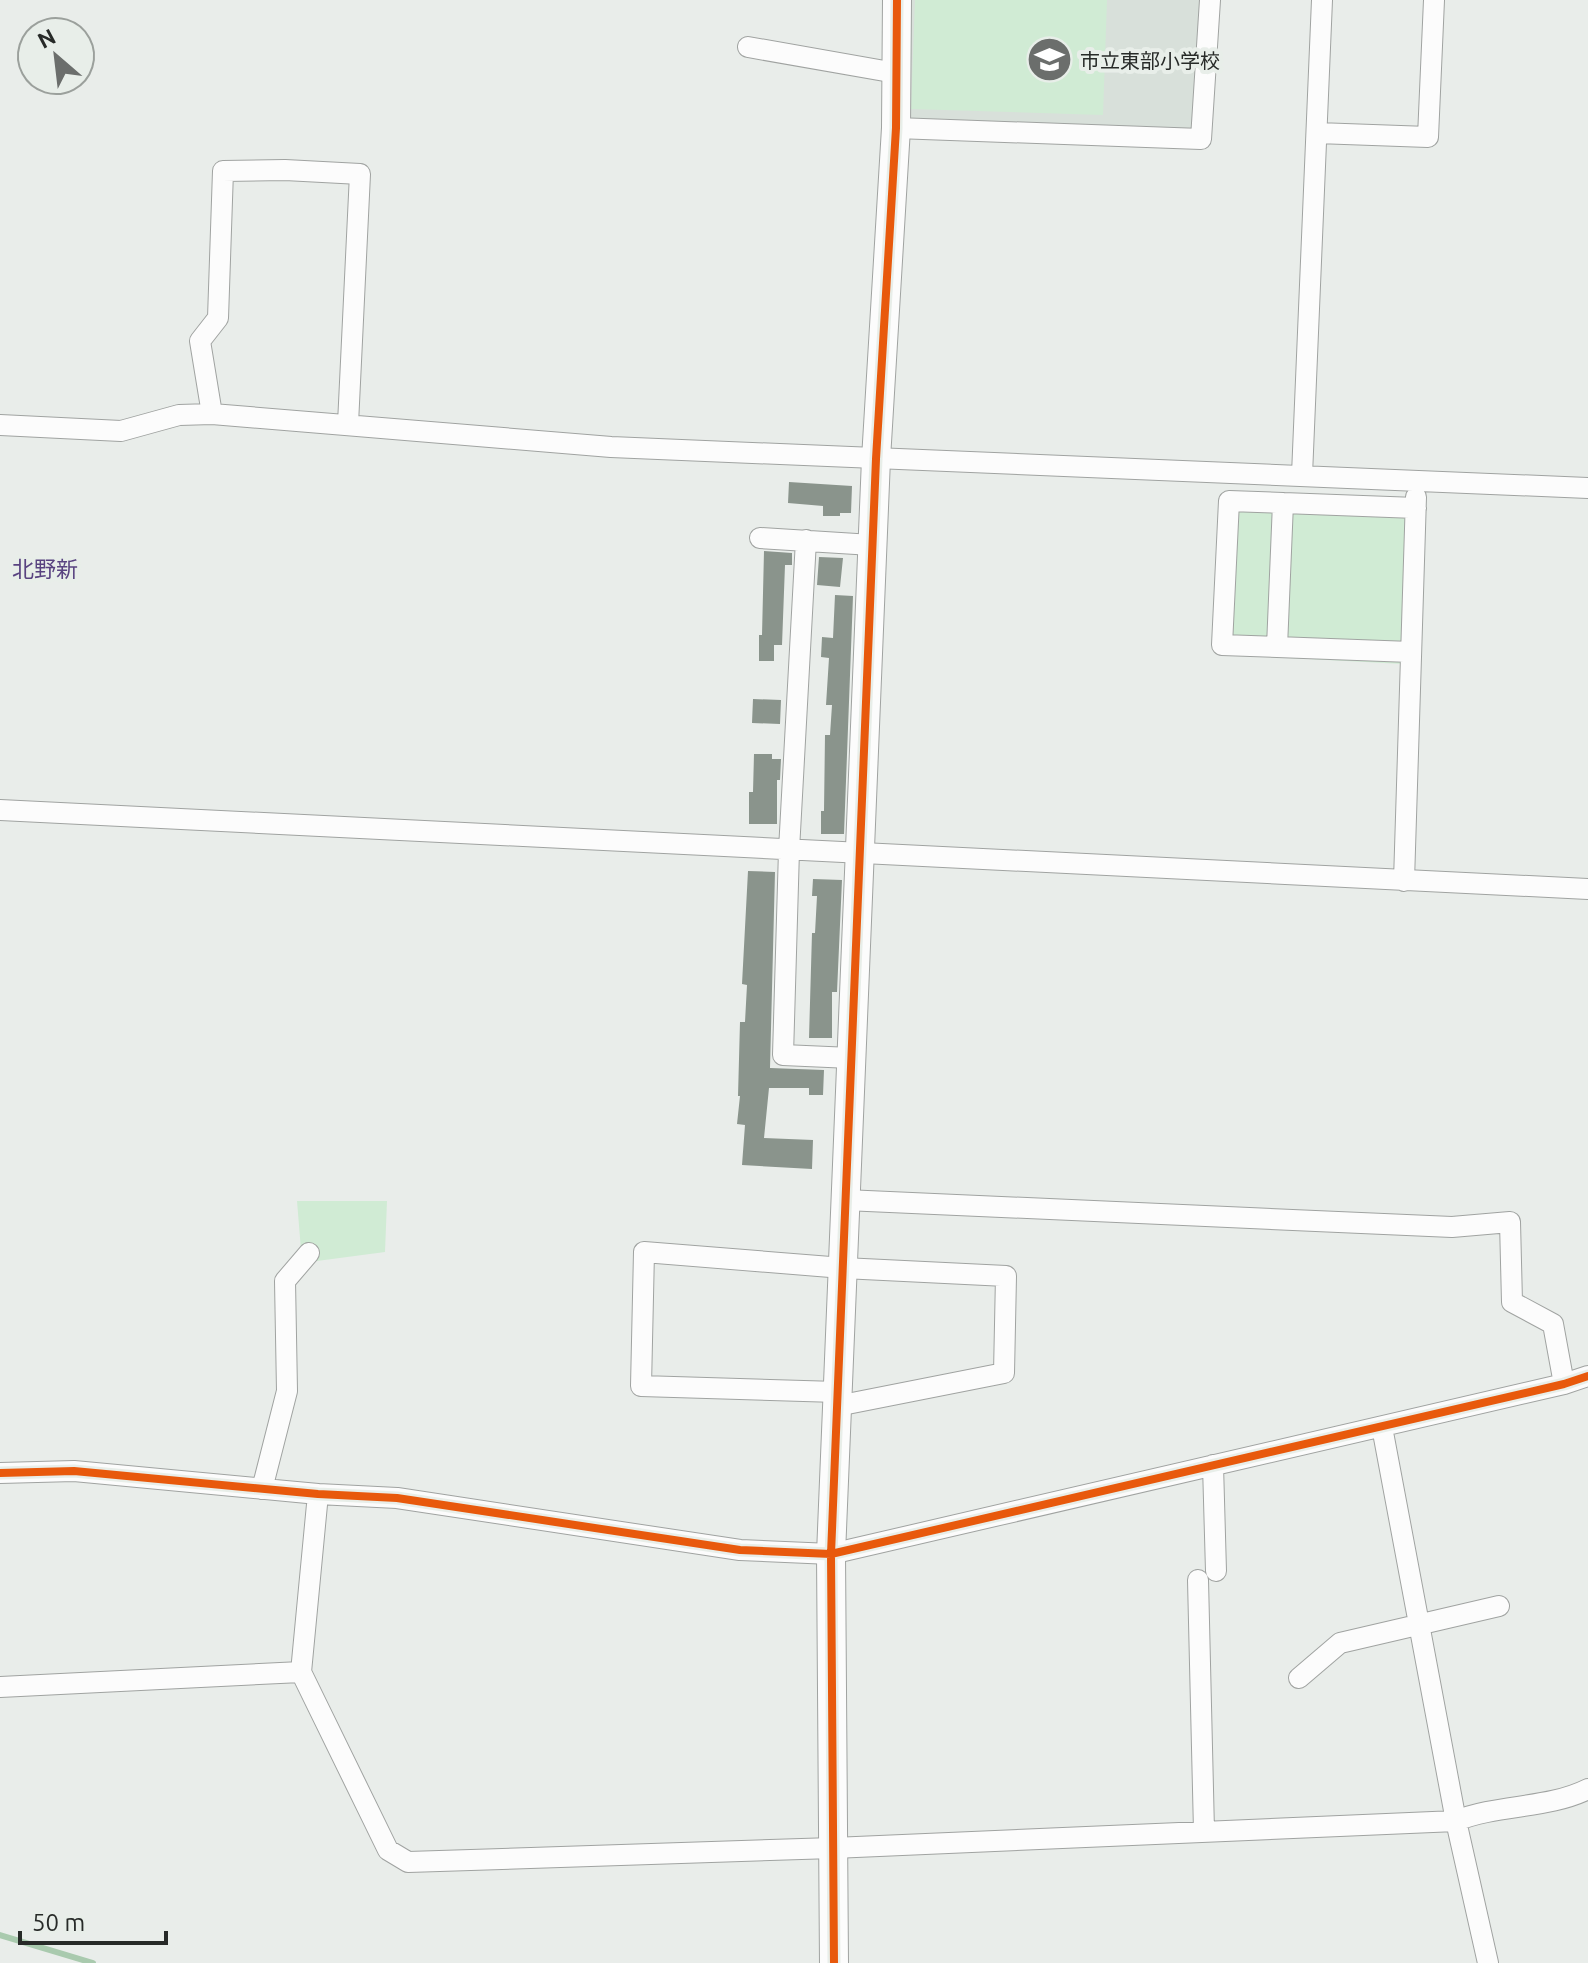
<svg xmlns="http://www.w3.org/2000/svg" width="1588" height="1963" font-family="Ubuntu,'Noto Sans JP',sans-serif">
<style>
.built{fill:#d8e0da}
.green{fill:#d0ebd4}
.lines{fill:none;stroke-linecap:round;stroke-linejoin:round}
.stream{stroke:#a9caae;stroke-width:6}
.building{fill:#8a948c}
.street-casing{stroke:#a0a3a1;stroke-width:22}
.secondary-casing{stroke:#a0a3a1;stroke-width:30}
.street{stroke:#fcfcfc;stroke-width:20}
.secondary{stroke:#fcfcfc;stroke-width:28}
.cycleway-casing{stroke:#e8eee9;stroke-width:13}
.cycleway{stroke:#e8590c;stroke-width:8}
.labels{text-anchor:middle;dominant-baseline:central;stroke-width:8;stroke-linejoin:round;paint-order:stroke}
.poi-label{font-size:20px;fill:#272a28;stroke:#e8eee9;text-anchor:start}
.neighbourhood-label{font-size:22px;fill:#594380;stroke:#e8eee9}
</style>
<rect width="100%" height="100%" fill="#e9edea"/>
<path class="built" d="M904 0H1200L1192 131 899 120Z"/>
<path class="green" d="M915 0H1107L1103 115 911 109Z
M1223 497 1407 502 1403 664 1216 654Z
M297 1201H387L385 1252 317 1261 301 1250Z"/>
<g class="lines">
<path class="stream" d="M0 1935 93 1963"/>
</g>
<path class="building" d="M789 482 852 486 851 513H840V516H823V506L788 503Z
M764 551 792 553V565H785L782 645H774V661H759V635H762Z
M819 557 843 558 840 587 817 585Z
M835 595 853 596 844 834H821V811H824L825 735H830L832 705H826L829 658 821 657 822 637 833 638Z
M753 699 781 700 780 724 752 723Z
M754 754H772V759H781L780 780H777V824H749V792H753Z
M748 871 775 872 770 1068 824 1070 823 1095H809V1088H769L764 1138 813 1140 812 1169 742 1165 745 1125 737 1124 740 1096H738L740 1022H745L747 985 742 984Z
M813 879 842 880 837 992H832V1038H809L812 933H815L817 896H812Z"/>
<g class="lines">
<defs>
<path id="street" d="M748 47 896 73
M896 128 1201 139 1210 0
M1317 133 1428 137 1434 0
M212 414 200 341 218 318 223 171 285 170 360 174 348 424
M0 425 121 431 179 415 212 414 611 447 1588 488
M1302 475 1322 0
M760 538 872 545
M806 540 789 850 783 1055 851 1058
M1277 647 1283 503
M1411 652 1222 645 1229 501 1416 508
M0 810 1588 889
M1404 881 1416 497
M845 1200 1452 1227 1510 1222 1512 1302 1553 1324 1564 1384
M837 1406 1004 1373 1006 1276 843 1268 644 1252 641 1386 837 1392
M1382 1427 1456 1821 1488 1963
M1213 1465 1216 1571
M0 1473 74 1471 318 1494 397 1498 740 1550 831 1554 1564 1384 1588 1376
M262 1489 287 1391 285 1281 309 1253
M318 1494 301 1672 388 1850 408 1862 833 1848 1456 1821C1498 1804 1548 1809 1588 1789
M1198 1580 1204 1831
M1299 1678 1340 1643 1499 1606
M0 1687 301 1672"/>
<path id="secondary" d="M834 1963 831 1554 876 459 896 128 897 0"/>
</defs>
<use href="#street" class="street-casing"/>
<use href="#secondary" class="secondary-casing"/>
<use href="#street" class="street"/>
<use href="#secondary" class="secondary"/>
<defs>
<path id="cycleway" d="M0 1473 74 1471 318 1494 397 1498 740 1550 831 1554 1564 1384 1588 1376
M834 1963 831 1554 876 459 896 128 897 0"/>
</defs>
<use href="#cycleway" class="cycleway-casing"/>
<use href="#cycleway" class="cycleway"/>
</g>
<defs>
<symbol id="school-disc" viewBox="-11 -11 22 22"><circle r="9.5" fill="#6b6e6c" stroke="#e8eee9"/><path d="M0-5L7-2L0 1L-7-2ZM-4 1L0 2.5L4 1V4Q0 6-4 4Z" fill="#fff"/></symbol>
</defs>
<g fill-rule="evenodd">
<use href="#school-disc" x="1024" y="34" width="51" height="51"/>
</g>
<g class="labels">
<g class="poi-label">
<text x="1080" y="60">市立東部小学校</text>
</g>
<g class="neighbourhood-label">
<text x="45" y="568">北野新</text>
</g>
</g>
<g transform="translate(56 56) rotate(332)"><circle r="38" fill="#e8eee9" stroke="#9ba09c" stroke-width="2"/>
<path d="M0-6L14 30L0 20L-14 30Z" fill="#6b6e6c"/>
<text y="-12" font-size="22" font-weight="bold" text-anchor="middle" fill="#272a28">N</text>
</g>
<path d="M20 1931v12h146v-12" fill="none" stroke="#272a28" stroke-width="4"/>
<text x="32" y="1931" font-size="24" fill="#272a28" stroke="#e8eee9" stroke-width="6" paint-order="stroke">50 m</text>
</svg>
